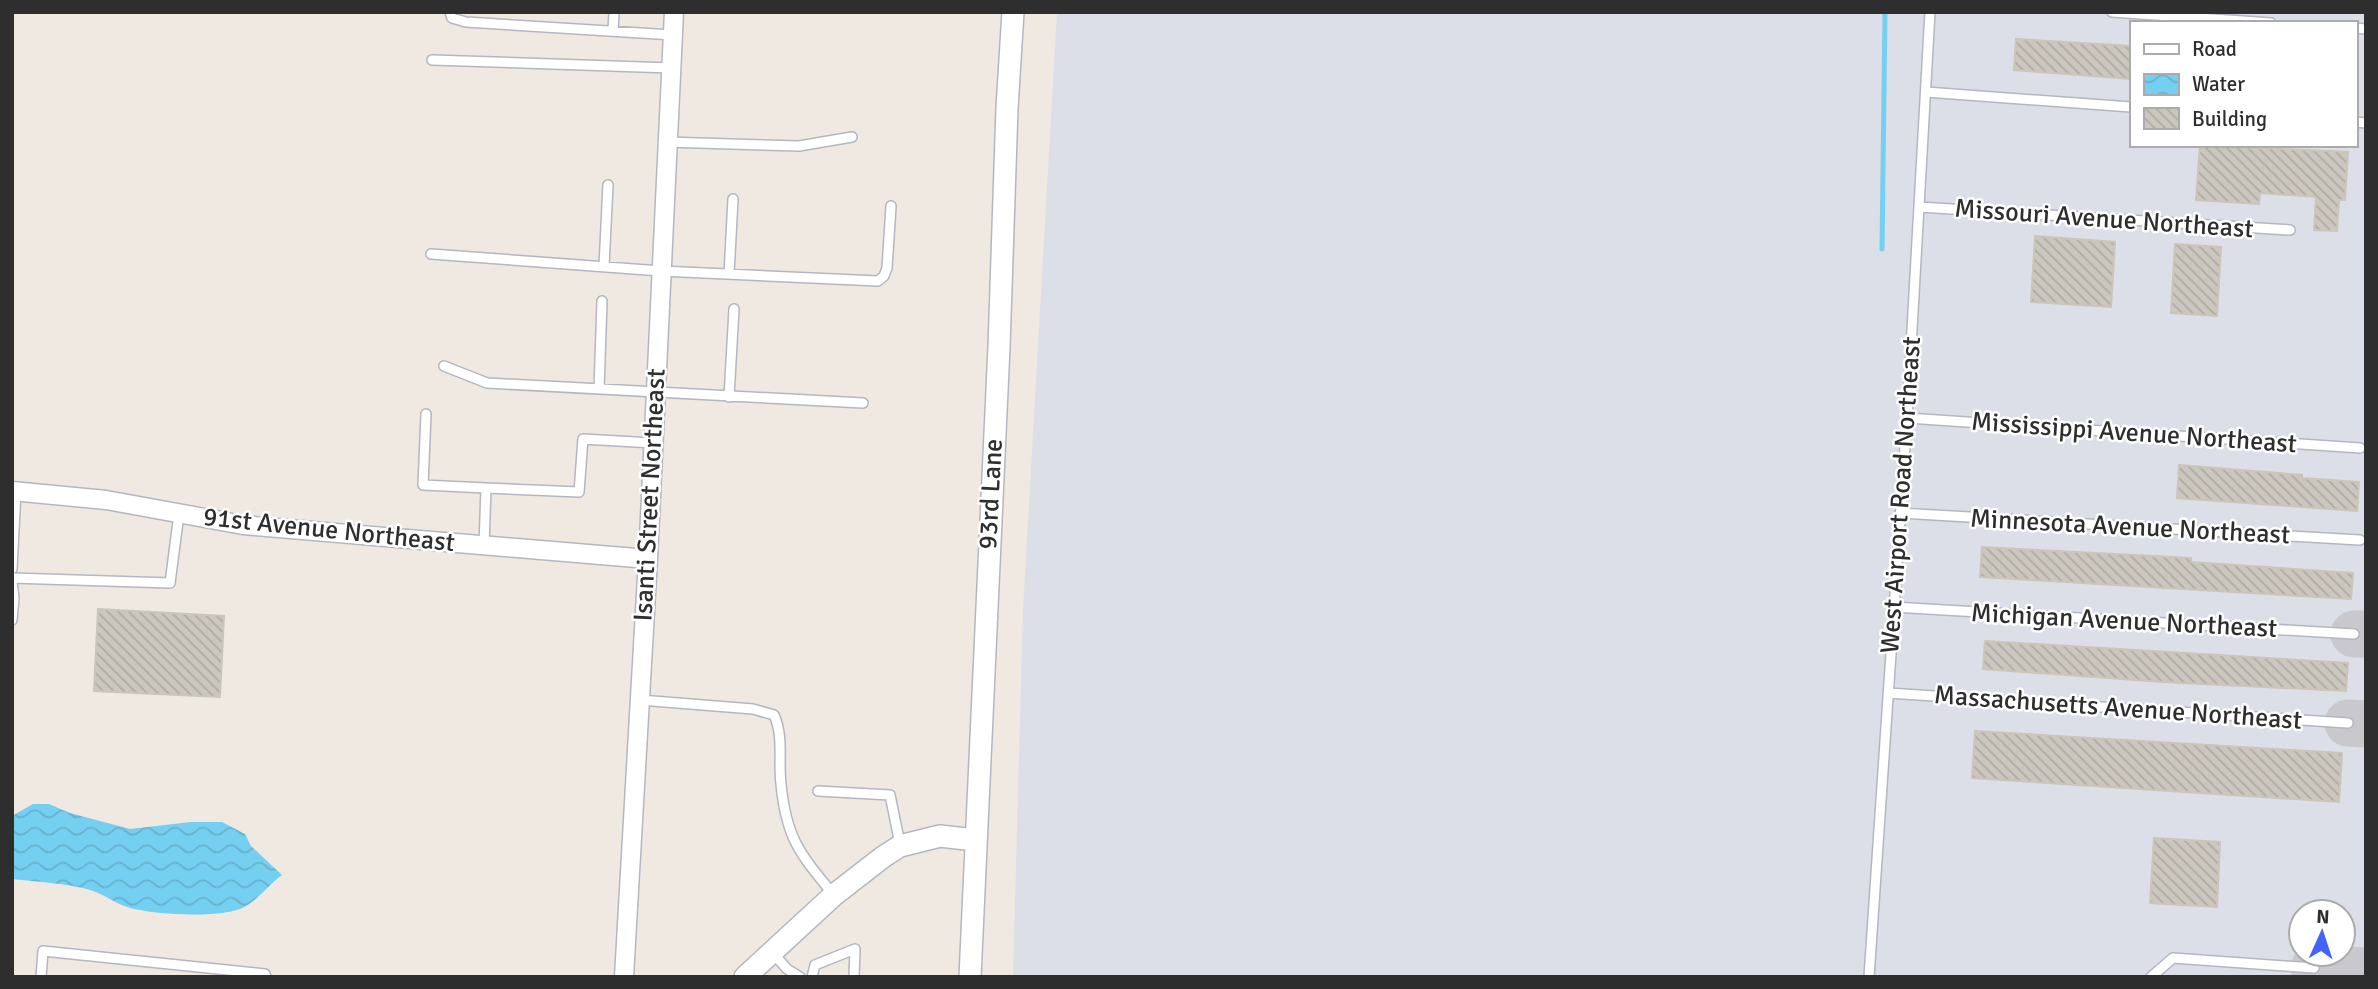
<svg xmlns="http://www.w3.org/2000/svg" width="2378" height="989" font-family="Signika,sans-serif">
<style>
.airport{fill:#dcdee8;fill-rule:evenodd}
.water{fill:url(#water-waves)}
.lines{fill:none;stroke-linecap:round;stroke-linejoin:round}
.stream{stroke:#75cff0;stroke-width:5}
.taxiway{stroke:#c9c8cc;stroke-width:47}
.building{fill:url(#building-back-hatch);stroke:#cbc5ba;stroke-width:2}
.service-casing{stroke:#b4b7c1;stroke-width:12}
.minor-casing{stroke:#b4b7c1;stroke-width:21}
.tertiary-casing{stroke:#b4b7c1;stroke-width:24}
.service{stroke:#fff;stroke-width:9}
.minor{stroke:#fff;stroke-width:18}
.tertiary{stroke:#fff;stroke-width:21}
.labels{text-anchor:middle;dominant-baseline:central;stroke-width:5;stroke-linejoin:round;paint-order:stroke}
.street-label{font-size:26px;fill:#2e2e2e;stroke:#fff}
</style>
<defs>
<pattern id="water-waves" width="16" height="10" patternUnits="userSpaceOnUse" patternTransform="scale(1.75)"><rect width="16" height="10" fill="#75cff0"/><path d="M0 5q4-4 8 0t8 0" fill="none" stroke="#66b2ce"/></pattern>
<pattern id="building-back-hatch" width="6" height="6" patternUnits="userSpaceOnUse" patternTransform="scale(1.75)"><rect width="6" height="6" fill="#cbc7bf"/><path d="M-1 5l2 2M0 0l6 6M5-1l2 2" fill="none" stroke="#afaba4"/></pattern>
</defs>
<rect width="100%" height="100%" fill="#efe9e1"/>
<path class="airport" d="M1057 12H2366V977H1013L1023 609ZM2131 23H2355V145H2131ZM2301 912H2343V954H2301Z"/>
<path class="water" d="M33 804H49L70 813 130 829 191 822H222L245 834 251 846 282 875C268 885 257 902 240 909 215 918 153 915 127 907 115 903 105 895 93 891 70 883 36 882 12 879V816Z"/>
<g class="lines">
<path class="stream" d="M1882 249 1885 12"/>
<path class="taxiway" d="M2354 634H2366
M2348 723 2366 724
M2314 968 2366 971"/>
</g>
<path class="building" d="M2016 39 2131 46V79L2014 70Z
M2200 145 2348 152 2345 200H2339L2337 231 2314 230 2316 197 2260 193 2259 204 2196 200Z
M2035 236 2115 242 2111 307 2031 302Z
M2175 244 2221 247 2217 316 2171 313Z
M2179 465 2302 475V478L2359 482 2357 511 2177 498Z
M1982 547 2191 558V562L2353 573 2351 599 1980 577Z
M98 609 224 616 220 697 94 691Z
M1985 641 2348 663 2346 691 2163 682 1983 669Z
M1975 731 2342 753 2339 802 1972 778Z
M2154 838 2220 842 2217 907 2150 903Z"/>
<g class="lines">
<defs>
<path id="service" d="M450 12 452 18 466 22 673 35
M2112 12 2271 23
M2355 28 2366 29
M613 31 614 12
M432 60 671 68
M1926 92 2131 107
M2355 122 2366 123
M666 142 799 146 852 137
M1919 207 2290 230
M431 254 661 271 878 281 884 276 887 268 891 206
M604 266 608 185
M729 274 733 199
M444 366 487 383 863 403
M599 389 602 301
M729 397 734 309
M426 414 423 485 486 488
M1907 418 2360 448
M1900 513 2360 540
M484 546 486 488 579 492 583 439 653 443
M12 569 16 491
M12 578 170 583 179 514
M12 582 14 598 12 620
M1893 607 2354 634
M1888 693 2348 723
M640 700 753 709 774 715C784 737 778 761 781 784 786 838 800 854 833 894
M818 791 890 795 900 844
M773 953 787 969 800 977
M41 977 43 951 265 974 266 977
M812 977 815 965 855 949 854 977
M1869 977 1907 418 1930 12
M2151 977 2173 958 2314 968"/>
<path id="minor" d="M12 491 106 500 243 525 648 559
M624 977 648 559 674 12"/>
<path id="tertiary" d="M745 977 834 895 883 857 900 846 940 836 975 840
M970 977 999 347 1007 108 1013 12"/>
</defs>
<use href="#service" class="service-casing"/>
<use href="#minor" class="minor-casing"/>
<use href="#tertiary" class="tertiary-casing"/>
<use href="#service" class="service"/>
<use href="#minor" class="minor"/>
<use href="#tertiary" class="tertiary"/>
</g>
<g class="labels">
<g class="street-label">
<text transform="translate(2104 219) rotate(4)">Missouri Avenue Northeast</text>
<text transform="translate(2134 433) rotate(4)">Mississippi Avenue Northeast</text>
<text transform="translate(991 494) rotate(-87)">93rd Lane</text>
<text transform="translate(650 495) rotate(-87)">Isanti Street Northeast</text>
<text transform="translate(1901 495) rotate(-86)">West Airport Road Northeast</text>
<text transform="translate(2130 527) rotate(3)">Minnesota Avenue Northeast</text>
<text transform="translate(329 530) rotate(6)">91st Avenue Northeast</text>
<text transform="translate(2124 621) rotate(3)">Michigan Avenue Northeast</text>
<text transform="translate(2118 708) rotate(4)">Massachusetts Avenue Northeast</text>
</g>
</g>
<rect width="2378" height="989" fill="none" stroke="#2e2e2e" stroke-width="28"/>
<rect x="2130" y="21" width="228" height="126" fill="#ffffff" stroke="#ababab" stroke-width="2"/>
<rect x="2144" y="44" width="35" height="10" fill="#ffffff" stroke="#ababab" stroke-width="2"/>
<text x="2192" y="56" font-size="21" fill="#2e2e2e">Road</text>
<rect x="2144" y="74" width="35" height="21" fill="url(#water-waves)" stroke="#ababab" stroke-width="2"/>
<text x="2192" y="91" font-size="21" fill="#2e2e2e">Water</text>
<rect x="2144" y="108" width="35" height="21" fill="url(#building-back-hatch)" stroke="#ababab" stroke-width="2"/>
<text x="2192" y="126" font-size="21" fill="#2e2e2e">Building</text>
<g transform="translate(2322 933) rotate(3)"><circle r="33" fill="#ffffff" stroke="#ababab" stroke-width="2"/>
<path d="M0-5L12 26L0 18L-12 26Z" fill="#4264fb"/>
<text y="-10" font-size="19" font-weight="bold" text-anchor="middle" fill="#2e2e2e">N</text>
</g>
</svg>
